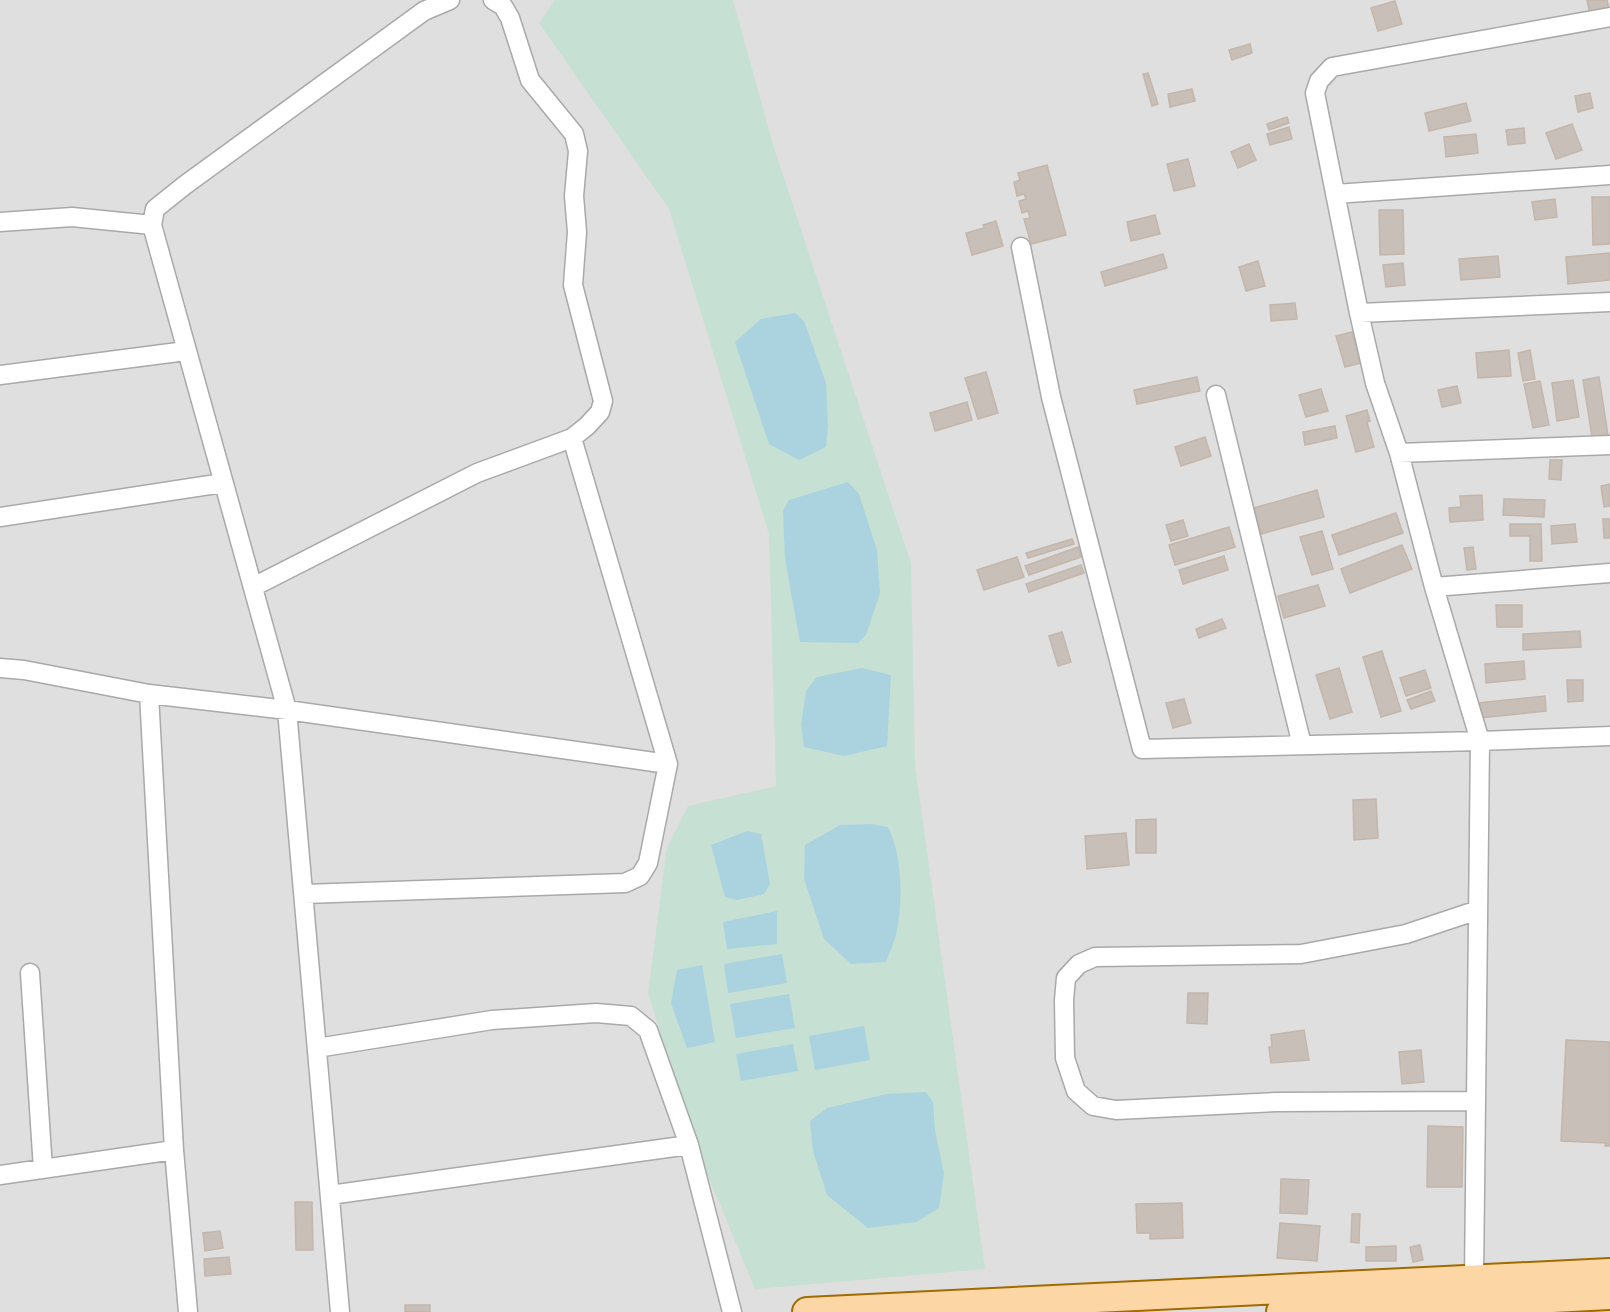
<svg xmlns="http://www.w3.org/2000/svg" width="1610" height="1312" font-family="Arial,sans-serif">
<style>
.residential{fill:#e0dfdf}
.wetland{fill:#c6e0d4}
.water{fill:#aad3df}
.building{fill:#c7bfb8;stroke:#c4b6ab;stroke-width:1.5}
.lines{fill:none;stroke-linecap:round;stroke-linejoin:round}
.minor-casing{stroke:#a9a9a9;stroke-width:21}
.primary-casing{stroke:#a06b00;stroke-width:32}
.minor{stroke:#fff;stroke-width:18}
.primary{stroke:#fcd6a4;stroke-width:28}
</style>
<rect width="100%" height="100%" fill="#f2efe9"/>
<path class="residential" d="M0 0H1610V1312H0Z"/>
<path class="wetland" d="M555 0H733L774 148 911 563 915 765 985 1269 755 1289 694 1142 648 993 667 847 688 806 776 786 769 534 669 209 539 23Z"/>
<path class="water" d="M795 313 804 321 826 383 828 426 826 447 799 460 769 444 735 342 761 319Z
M848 482 859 494 877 550 880 593 866 635 858 643 800 642 785 559 783 511 789 500Z
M862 668 891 675 887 746 844 756 804 747 801 725 806 691 817 677Z
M871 824 888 827C902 854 903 900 897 930 895 941 890 952 886 962L851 964 824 939 804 879 805 845 840 825Z
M747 831 761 834 770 884 764 894 737 900 725 897 711 845Z
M777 911V944L727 949 723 922Z
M782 954 787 983 728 993 724 964Z
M702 965 715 1042 687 1048 671 1003 677 970Z
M789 994 795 1028 736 1038 730 1004Z
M864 1026 870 1060 815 1070 809 1036Z
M793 1044 798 1071 741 1081 736 1054Z
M926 1092 933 1102 935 1131 944 1173 939 1208 916 1222 868 1228 827 1195 813 1151 810 1121 827 1108 887 1094Z"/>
<path class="building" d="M1587 0H1607L1609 9 1590 14Z
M1395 1 1402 24 1378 31 1371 8Z
M1250 44 1252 53 1232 60 1229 50Z
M1148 73 1158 104 1152 106 1143 74Z
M1192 89 1195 101 1170 107 1168 94Z
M1590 93 1593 108 1578 112 1575 96Z
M1466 103 1471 121 1429 131 1425 113Z
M1287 117 1289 123 1269 130 1267 124Z
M1572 124 1582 150 1556 159 1546 133Z
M1289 127 1292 139 1270 145 1267 134Z
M1524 128 1525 143 1508 145 1506 130Z
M1476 134 1478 153 1446 157 1444 137Z
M1249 144 1256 160 1238 168 1231 152Z
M1188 159 1195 186 1174 191 1167 164Z
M1047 165 1066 235 1031 244 1024 219 1030 218 1028 211 1022 213 1019 201 1026 199 1024 194 1017 196 1014 182 1020 180 1018 173Z
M1592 197H1610V244L1593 245Z
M1555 199 1557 217 1535 220 1532 202Z
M1379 210H1403L1404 254 1380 255Z
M1155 215 1160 234 1131 241 1127 222Z
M996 221 1003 246 972 255 966 233 984 228 983 225Z
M1610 253V280L1568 284 1566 257Z
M1163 254 1167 268 1105 286 1101 272Z
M1498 256 1500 277 1461 280 1459 259Z
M1258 261 1265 286 1246 291 1239 267Z
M1403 263 1405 285 1386 287 1383 265Z
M1295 303 1297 319 1271 321 1270 305Z
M1352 332 1361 363 1345 367 1336 336Z
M1509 350 1511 376 1478 378 1476 353Z
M1530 350 1535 379 1523 381 1518 353Z
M986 372 998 413 978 419 965 378Z
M1197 377 1200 391 1137 404 1134 390Z
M1599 377 1608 435 1592 437 1583 380Z
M1573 380 1579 417 1557 421 1552 383Z
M1540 381 1549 425 1533 428 1524 384Z
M1457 386 1461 403 1442 407 1438 390Z
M1321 389 1328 411 1306 417 1299 395Z
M967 402 972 420 935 431 930 413Z
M1367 410 1370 421 1367 422 1374 447 1356 452 1346 416Z
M1335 426 1337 438 1305 445 1303 432Z
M1205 437 1211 456 1181 466 1175 447Z
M1550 460H1562L1561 480 1549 479Z
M1610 484V506L1604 507 1601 486Z
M1317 490 1324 517 1261 534 1254 508Z
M1482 495 1483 520 1450 522 1449 508 1461 507 1460 496Z
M1504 499 1545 500 1544 517 1503 515Z
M1396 513 1403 533 1339 555 1332 535Z
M1603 519H1610V538H1604Z
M1183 520 1188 536 1171 541 1166 525Z
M1510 524H1541L1542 561H1530V536H1510Z
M1575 524 1577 542 1552 544 1551 526Z
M1229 527 1235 547 1175 565 1169 545Z
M1322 531 1333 569 1312 575 1300 537Z
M1072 539 1074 544 1028 558 1026 553Z
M1402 545 1412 569 1350 593 1341 569Z
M1078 547 1081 557 1029 575 1025 566Z
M1473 547 1476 569 1467 570 1464 548Z
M1224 556 1228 570 1183 584 1179 570Z
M1017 557 1024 577 984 590 977 570Z
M1081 565 1084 573 1029 592 1026 584Z
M1318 585 1325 606 1284 618 1278 596Z
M1496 605H1522V627H1497Z
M1222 619 1226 628 1199 638 1196 629Z
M1580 631 1581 647 1523 650V634Z
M1062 632 1071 662 1058 666 1049 636Z
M1382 651 1401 711 1381 717 1363 657Z
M1524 661 1525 679 1486 683 1485 664Z
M1339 668 1352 712 1330 719 1316 675Z
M1425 670 1431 688 1406 696 1400 678Z
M1567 680H1583V701L1568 702Z
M1431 691 1435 701 1411 709 1407 700Z
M1545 696 1546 711 1480 718 1478 703Z
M1184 699 1191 723 1173 728 1166 703Z
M1376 799 1378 838 1354 840 1353 800Z
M1156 819V853H1136V820Z
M1126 833 1129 865 1087 869 1085 836Z
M1188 993H1208L1207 1024 1187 1023Z
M1304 1030 1309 1060 1271 1063 1269 1047H1272L1271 1035Z
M1566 1040 1610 1042V1146H1605L1606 1143 1561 1141Z
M1421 1050 1424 1082 1402 1084 1399 1052Z
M1428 1126 1463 1127 1462 1187H1427Z
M1281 1179 1309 1180 1307 1214 1280 1213Z
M295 1202H312L313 1250H296Z
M1182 1203 1183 1238 1150 1239V1233H1137L1136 1204Z
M1352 1214H1360L1359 1243 1351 1242Z
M1280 1223 1320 1226 1317 1261 1277 1258Z
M220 1231 223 1248 205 1251 203 1233Z
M1420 1245 1423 1260 1413 1262 1410 1247Z
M1396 1246V1261H1366V1247Z
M229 1257 231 1274 205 1276 204 1259Z
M405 1305H430V1312H405Z"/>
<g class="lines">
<defs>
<path id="minor" d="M1335 194 1610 175
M0 222 72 217 152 225
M1021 247 1051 397 1142 749 1480 741 1610 736
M1359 313 1610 302
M0 375 186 351
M1216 395 1302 745
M1399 453 1610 445
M0 517 223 483
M253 587 477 473 572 438 587 426 600 412 603 401 573 285 577 232 574 196 578 151 574 134 530 80 510 18 503 6 493 0
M1434 587 1610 573
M0 668 24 670 149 694 287 710 668 764
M149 694 174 1150 188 1312
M304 894 625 883 640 876 648 863 668 764 572 438
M30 973 43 1169
M317 1048 492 1020 596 1013 631 1016 648 1030 689 1145 732 1312
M1476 1101 1277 1102 1116 1110 1093 1106 1076 1091 1065 1058 1064 1000 1066 978 1079 964 1095 957 1301 954 1406 934 1478 910
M0 1175 174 1150
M330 1195 689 1145
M1474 1280 1480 741 1434 587 1399 453 1375 383 1359 313 1315 93 1319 81 1332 67 1610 17
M340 1312 287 710 152 225 155 209 185 185 424 11 450 0"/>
<path id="primary" d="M807 1312 1610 1273
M1281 1312 1610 1295"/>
</defs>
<use href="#minor" class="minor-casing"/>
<use href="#primary" class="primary-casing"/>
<use href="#minor" class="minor"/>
<use href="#primary" class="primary"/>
</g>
</svg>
